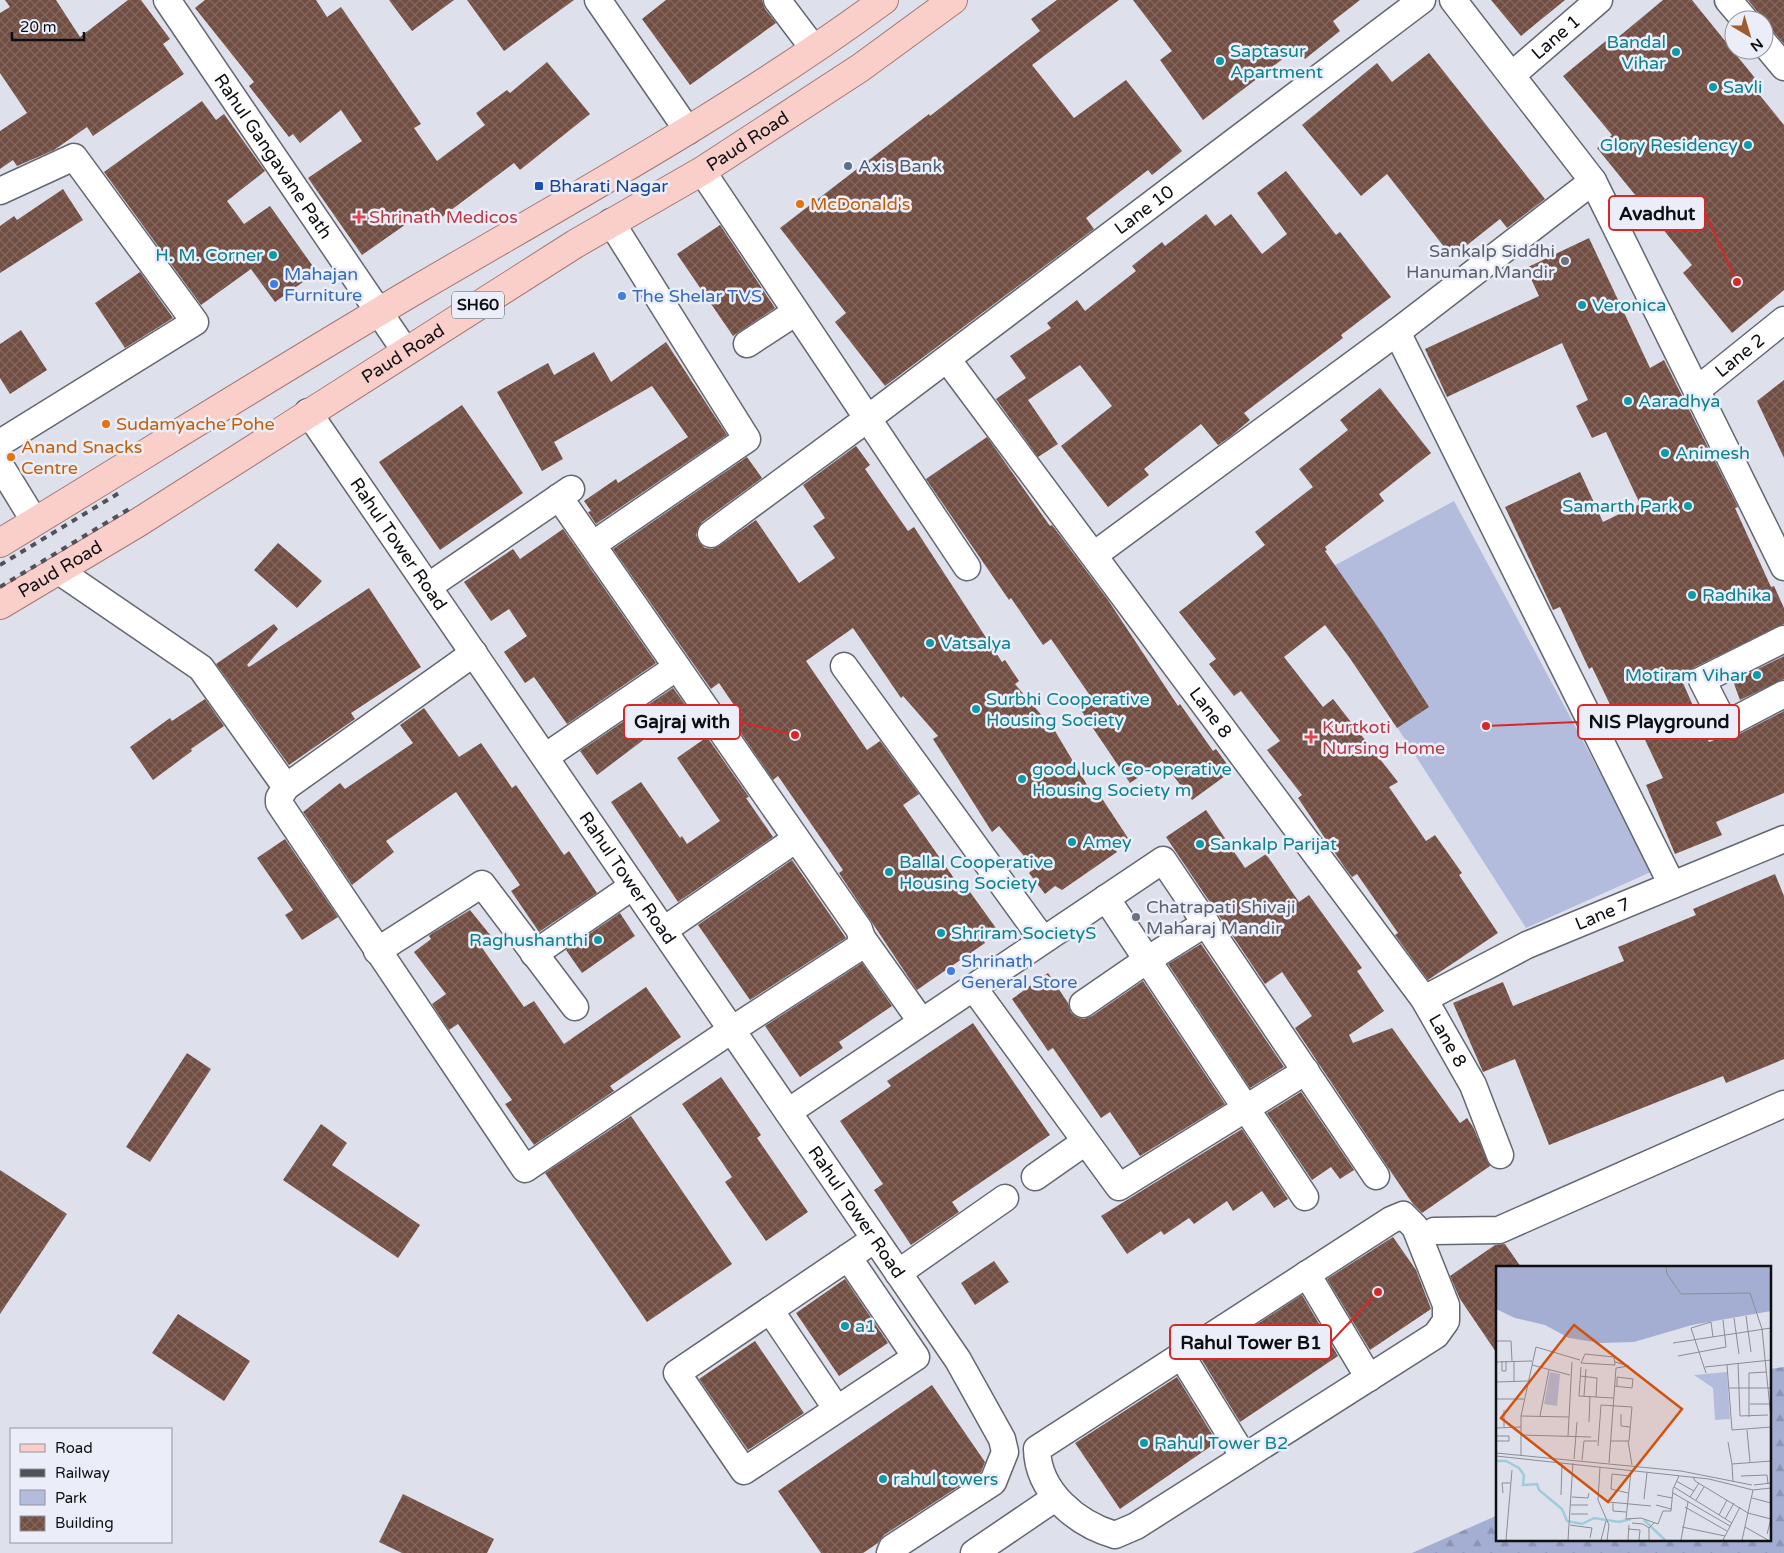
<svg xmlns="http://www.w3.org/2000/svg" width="1784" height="1553" font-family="'Varela Round',sans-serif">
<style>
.forest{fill:url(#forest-firs)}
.park{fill:#b3bcdc}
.building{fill:url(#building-cross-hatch)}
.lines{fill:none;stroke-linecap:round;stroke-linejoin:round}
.minor-casing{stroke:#646770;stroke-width:29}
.major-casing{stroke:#a57773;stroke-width:30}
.minor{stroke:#fff;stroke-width:26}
.major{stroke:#facfca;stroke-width:28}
.rail{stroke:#515258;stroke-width:4;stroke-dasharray:6 6;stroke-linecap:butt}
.culture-dot{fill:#0f9aa8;stroke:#ebeef9;stroke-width:2}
.service-dot{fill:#5c6f8a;stroke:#ebeef9;stroke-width:2}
.transit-dot{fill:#1a4fb4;stroke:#ebeef9;stroke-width:2}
.food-dot{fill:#e8710a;stroke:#ebeef9;stroke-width:2}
.health-dot{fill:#e0444e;stroke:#ebeef9;stroke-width:2}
.worship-dot{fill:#6b7280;stroke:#ebeef9;stroke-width:2}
.shop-dot{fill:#3f7fe0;stroke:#ebeef9;stroke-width:2}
.labels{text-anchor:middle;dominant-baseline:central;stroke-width:5;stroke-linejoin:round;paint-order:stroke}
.shield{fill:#ebeef9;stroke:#505257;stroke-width:1}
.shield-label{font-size:16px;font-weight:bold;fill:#0e0f12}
.street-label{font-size:18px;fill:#0e0f12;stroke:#ebeef9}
.culture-label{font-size:18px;fill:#0d838f;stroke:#ebeef9;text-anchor:start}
.service-label{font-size:18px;fill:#4e5e75;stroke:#ebeef9;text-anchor:start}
.transit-label{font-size:18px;fill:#164399;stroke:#ebeef9;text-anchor:start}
.food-label{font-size:18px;fill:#c56008;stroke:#ebeef9;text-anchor:start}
.health-label{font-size:18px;fill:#be3a42;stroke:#ebeef9;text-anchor:start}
.worship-label{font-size:18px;fill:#5b616d;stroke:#ebeef9;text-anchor:end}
.shop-label{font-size:18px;fill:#366cbe;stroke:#ebeef9;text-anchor:start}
.inset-river{fill:none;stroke:#9eccdd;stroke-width:2.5}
.inset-road{fill:none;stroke:#8b8d95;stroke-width:1}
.view{fill:#d2520d;fill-opacity:0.15;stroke:#d2520d;stroke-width:2.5}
.inset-edge{fill:none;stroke:#0e0f12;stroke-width:2.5}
.leader{fill:none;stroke:#d62828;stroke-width:2}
.callout-dot{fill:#d62828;stroke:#ebeef9;stroke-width:2}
.callout{fill:#ebeef9;stroke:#d62828;stroke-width:2}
.callout-label{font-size:19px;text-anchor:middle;font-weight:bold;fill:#0e0f12}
</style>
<defs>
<pattern id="forest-firs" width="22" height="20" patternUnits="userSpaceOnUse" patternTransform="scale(1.25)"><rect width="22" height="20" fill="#a4aed2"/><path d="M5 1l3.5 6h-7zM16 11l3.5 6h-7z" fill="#8c94b3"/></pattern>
<pattern id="building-cross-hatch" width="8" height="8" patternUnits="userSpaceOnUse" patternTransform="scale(1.25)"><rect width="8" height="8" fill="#724d42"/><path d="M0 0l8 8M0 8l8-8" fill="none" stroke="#836860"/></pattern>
</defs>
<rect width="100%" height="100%" fill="#dee1ec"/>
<path class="forest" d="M1784 1367V1553H1412L1498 1515V1539H1770V1369Z"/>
<path class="park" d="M1454 501 1653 871 1526 928 1304 582Z"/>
<path class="building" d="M5 0H56L80 37 128 0H141L170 39 163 44 184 74 93 136 87 127 54 150 17 166 13 160 0 169V131L27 113 0 73V13L10 7Z
M205 0H316L327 17 341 7 421 124 414 128 437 161 485 125 476 113 507 90 510 93 547 62 590 114 520 170 514 163 431 225 422 213 362 255 308 178 362 141 341 110 300 143 293 134 289 137 249 86 254 82 195 8Z
M389 0H454L412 31Z
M467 0H574L504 51Z
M666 0H762L765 9 776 23 690 85 642 19Z
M1057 0H1119L1032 65 1074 118 1126 80 1182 151 1152 175 1148 170 1086 218 1094 229 885 386 835 322 846 313 780 228 929 114 930 116 1040 31 1031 19Z
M1133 0H1360L1333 21 1340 31 1305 59 1297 48 1203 120 1160 60 1172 51Z
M1491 0H1565L1521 36Z
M1663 0H1692L1759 83 1753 87 1784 125V290L1732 333 1683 273 1692 265 1597 148 1612 135 1563 76 1607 40 1610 44Z
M1748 0H1784V44L1773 31Z
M1429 53 1545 199 1507 228 1500 219 1452 257 1387 174 1361 196 1302 125 1377 63 1392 82Z
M202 101 216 120 224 114 265 171 227 201 244 224 270 206 317 272 275 302 251 269 201 305 104 172Z
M1286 171 1336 235 1340 232 1391 297 1341 335 1343 338 1244 413 1250 420 1231 436 1218 445 1201 424 1144 469 1149 475 1108 507 1061 446 1112 406 1080 365 1028 400 1058 444 1038 457 996 399 1026 378 1010 356 1051 328 1047 323 1077 300 1085 311 1136 271 1132 266 1162 242 1165 246 1206 214 1215 226 1231 214 1262 254 1287 234 1257 193Z
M63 189 83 220 0 273V226L14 216 17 220Z
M720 225 775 308 733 336 677 254Z
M1589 238 1650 368 1664 360 1738 507 1735 508 1771 587 1774 586 1784 608V624L1695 667 1689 673 1687 681 1683 683 1709 742 1719 738H1732L1784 711V793L1716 822 1722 835 1675 854 1646 785 1663 778 1630 708 1615 715 1592 667 1589 669 1560 607 1553 610 1505 507 1580 472 1603 522 1640 504 1606 432 1592 438 1576 406 1588 400 1562 343 1447 397 1425 349 1539 296 1526 268Z
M140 272 173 318 125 348 95 303Z
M21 330 47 370 10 394 0 378V344Z
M666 342 727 435 596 524 588 512 591 511 584 501 616 479 618 483 688 437 652 386 554 442 563 459 542 471 497 392 548 363 554 375 594 352 611 382Z
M1784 380V458L1757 401Z
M1380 388 1431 453 1379 494 1384 501 1325 547 1327 550 1325 551 1382 633 1429 707 1397 728 1349 657 1325 625 1284 657 1323 707 1333 699 1398 782 1389 787 1426 841 1435 835 1462 873 1459 875 1498 933 1428 980 1395 935 1398 933 1357 874 1352 877 1345 868 1298 798 1302 795 1267 750 1280 741 1241 691 1234 696 1209 664 1216 659 1179 612 1265 545 1255 532 1313 487 1299 469 1348 430 1340 420Z
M462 405 523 493 440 550 379 462Z
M987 437 1050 526 1052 525 1108 600 1178 706 1180 704 1213 751 1216 749 1232 771 1192 800 1162 761 1130 783 1078 706 1091 697 1051 639 1043 645 1011 598 1009 600 926 479Z
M856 446 870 465 865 469 908 531 914 527 1002 662 1005 660 1019 681 1015 684 1055 731 1096 800 1101 797 1128 838 1113 847 1117 852 1062 890 1055 886 1045 894 1029 873 1034 868 999 826 992 832 933 739 938 736 903 696 901 698 853 628 806 661 867 750 880 741 919 794 903 805 958 884 962 881 996 928 982 938 985 943 917 990 839 873 843 870 778 776 773 780 732 720 740 714 719 683 711 689 613 549 747 457 762 478 702 522 698 528 696 535 699 542 705 548 712 549 719 546 756 520 799 583 835 558 813 526 825 518 803 485Z
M563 529 656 663 567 724 534 677 525 683 504 652 527 636 509 609 491 621 464 582 513 549 520 559Z
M278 543 322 581 297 608 254 570Z
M369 588 421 667 351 713 355 719 289 765 216 664 274 624 278 629 247 665 249 667Z
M1784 656V679L1740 700 1733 681Z
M673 688 687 707 597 775 580 751Z
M205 699 224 726 191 749 192 751 153 780 130 747 170 718 172 721Z
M424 708 459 757 481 743 512 788 516 785 564 855 569 851 597 893 539 932 511 891 520 885 456 792 386 841 394 852 352 885 303 812 340 783 345 789 413 743 400 725Z
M707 737 749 797 746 798 773 837 678 902 611 802 641 782 680 838 682 836 687 844 720 821 677 758Z
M1206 810 1245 868 1266 854 1299 902 1309 895 1362 968 1357 971 1384 1011 1349 1035 1353 1043 1392 1028 1460 1123 1467 1118 1473 1127 1490 1166 1422 1213 1413 1204 1389 1169 1295 1028 1312 1016 1282 972 1265 984 1166 837Z
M285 839 338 917 302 940 285 915 293 910 257 858Z
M792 860 846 938 750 1000 698 925Z
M1775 874 1784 896V1059L1726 1083 1723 1076 1549 1145 1515 1059 1483 1072 1453 1003 1503 982 1513 1006 1624 961 1618 947 1696 915 1693 909Z
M470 910 491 936 480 945 524 1007 534 1001 564 1044 646 987 681 1037 610 1086 614 1091 534 1145 505 1104 512 1100 458 1024 449 1030 432 1004 446 994 414 952 431 939 429 936 431 934Z
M620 913 635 936 582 973 566 950Z
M1201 944 1284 1067 1250 1088 1168 964Z
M862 963 892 1006 839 1042 843 1048 800 1077 765 1026Z
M1048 973 1068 1003 1071 1013 1076 1017 1084 1019 1092 1016 1143 981 1225 1104 1140 1156 1110 1112 1101 1118 1053 1048 1048 1051 1012 999Z
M973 1023 1050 1135 952 1202 959 1212 911 1245 874 1190 883 1184 840 1121 891 1086 887 1081Z
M187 1053 211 1069 150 1162 126 1147Z
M721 1077 761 1135 757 1138 808 1212 766 1241 725 1182 732 1177 682 1104Z
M1301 1092 1354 1170 1340 1179 1331 1167 1312 1180 1267 1113Z
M631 1116 732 1264 647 1322 545 1173Z
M321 1124 347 1143 332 1165 420 1225 398 1258 283 1180Z
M1242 1129 1288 1199 1274 1208 1262 1191 1233 1211 1227 1201 1194 1224 1189 1218 1164 1235 1161 1231 1127 1254 1101 1216Z
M0 1170 67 1214 0 1314Z
M1393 1237 1416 1270 1431 1309 1370 1350 1327 1279Z
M1505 1244 1521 1267H1498V1355L1460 1299 1450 1276 1495 1245Z
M994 1261 1009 1282 975 1305 961 1283Z
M845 1279 888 1343 839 1376 796 1313Z
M1302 1295 1338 1356 1240 1422 1202 1360Z
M178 1314 250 1361 224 1401 152 1353Z
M755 1341 804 1413 748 1450 699 1379Z
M1177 1377 1215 1439 1212 1441 1214 1444 1120 1509 1075 1443Z
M932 1385 985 1462 981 1472 884 1535 878 1543 863 1553H821L778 1491Z
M403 1494 494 1539 487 1553H402L379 1542Z"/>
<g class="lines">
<defs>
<g id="minor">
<path id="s1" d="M167 0 406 352"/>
<path d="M598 0 688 131"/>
<path d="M777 0 814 49"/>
<path d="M1453 0 1593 181 1784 567"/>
<path d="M1728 0 1745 20"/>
<path d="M1764 43 1784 67"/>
<path id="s2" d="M1512 75 1599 0"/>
<path d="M702 171 967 567"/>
<path d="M0 191 74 157 195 322 0 443"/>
<path d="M1397 332 1672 885"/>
<path d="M747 344 796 312"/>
<path id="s3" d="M947 359 1424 999 1473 1085 1500 1155"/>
<path id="s4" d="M1697 390 1784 320"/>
<path id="s5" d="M308 412 958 1360 1002 1439 1005 1452 993 1482 892 1548 890 1553"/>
<path d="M0 465 35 522"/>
<path id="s6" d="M711 534 867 419 1422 0"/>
<path d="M604 537 747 439 611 222"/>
<path d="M1094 555 1397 332 1593 181"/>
<path d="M59 571 201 668 286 787"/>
<path d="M429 586 571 489"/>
<path d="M1784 639 1702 680 1725 725 1784 694"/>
<path d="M474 653 286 787 279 798V803L525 1169 733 1029 858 948 862 938 859 929 559 497"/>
<path d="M844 666 1043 940"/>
<path d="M545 757 677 667"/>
<path d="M1106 898 1305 1197"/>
<path d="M664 930 796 839"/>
<path d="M862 938 921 1021"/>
<path d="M377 951 482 884 575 1007"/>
<path d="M534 954 633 886"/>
<path d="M973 987 1119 1187 1306 1071"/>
<path id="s7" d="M1424 999 1527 945 1784 839"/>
<path d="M1083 1004 1147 960 1206 923"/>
<path d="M788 1112 1163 860 1376 1176"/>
<path d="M1035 1177 1085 1142"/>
<path d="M1403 1215 1415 1227 1446 1305V1321L1436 1335 1136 1526 1115 1535C1077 1524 1038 1492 1037 1449L1391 1220Z"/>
<path d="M1434 1231 1499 1230 1784 1104"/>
<path d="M848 1257 916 1357 744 1471 677 1373 875 1239"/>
<path d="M898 1273 1005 1198"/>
<path d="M1307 1274 1369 1378"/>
<path d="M770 1310 836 1408"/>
<path d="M1181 1355 1244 1457"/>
<path d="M974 1553 1055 1498"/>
</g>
<g id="major">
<path d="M0 543C140 458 278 371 419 288 576 196 737 108 884 0"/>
<path id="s8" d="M0 605 139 522 575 244 702 171 860 68 953 0"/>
</g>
</defs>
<use href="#minor" class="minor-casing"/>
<use href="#major" class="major-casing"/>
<use href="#minor" class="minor"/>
<use href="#major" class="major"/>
<path class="rail" d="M0 565 119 493
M0 587 129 509"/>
</g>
<g class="culture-dot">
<circle cx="1676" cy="52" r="5"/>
<circle cx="1220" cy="61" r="5"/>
<circle cx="1713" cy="87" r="5"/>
<circle cx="1748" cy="145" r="5"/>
<circle cx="273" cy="255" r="5"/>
<circle cx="1582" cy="305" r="5"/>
<circle cx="1628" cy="401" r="5"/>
<circle cx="1665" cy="453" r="5"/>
<circle cx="1688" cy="506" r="5"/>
<circle cx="1692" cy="595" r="5"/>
<circle cx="930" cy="643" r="5"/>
<circle cx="1757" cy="675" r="5"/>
<circle cx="976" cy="709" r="5"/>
<circle cx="1022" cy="779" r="5"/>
<circle cx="1072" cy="842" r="5"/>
<circle cx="1200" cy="844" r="5"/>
<circle cx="889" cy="872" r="5"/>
<circle cx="941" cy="933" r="5"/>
<circle cx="598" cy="940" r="5"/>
<circle cx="845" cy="1326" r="5"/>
<circle cx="1144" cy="1443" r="5"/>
<circle cx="883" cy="1479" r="5"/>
</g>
<circle class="service-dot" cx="848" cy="166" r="5"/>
<rect class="transit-dot" x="534" y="181" width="10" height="10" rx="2.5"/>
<g class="food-dot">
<circle cx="800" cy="204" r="5"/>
<circle cx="106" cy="424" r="5"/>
<circle cx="11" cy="457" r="5"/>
</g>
<g class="health-dot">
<path d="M356.5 209.5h5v5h5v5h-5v5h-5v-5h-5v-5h5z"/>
<path d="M1308.5 729.5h5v5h5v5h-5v5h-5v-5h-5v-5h5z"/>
</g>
<g class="worship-dot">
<circle cx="1565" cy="261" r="5"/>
<circle cx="1136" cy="917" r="5"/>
</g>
<g class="shop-dot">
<circle cx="274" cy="284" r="5"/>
<circle cx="622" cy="296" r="5"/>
<circle cx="951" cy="971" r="5"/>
</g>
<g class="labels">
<rect class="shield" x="452" y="291.5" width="52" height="27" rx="4"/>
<g class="shield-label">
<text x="478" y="305">SH60</text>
</g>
<g class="street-label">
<text stroke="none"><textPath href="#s2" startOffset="58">Lane 1</textPath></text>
<text stroke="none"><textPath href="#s8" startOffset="880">Paud Road</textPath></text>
<text stroke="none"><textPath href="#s1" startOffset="189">Rahul Gangavane Path</textPath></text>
<text stroke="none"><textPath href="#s6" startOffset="541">Lane 10</textPath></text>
<text stroke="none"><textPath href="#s8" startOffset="475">Paud Road</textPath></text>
<text stroke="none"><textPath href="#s4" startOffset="55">Lane 2</textPath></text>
<text stroke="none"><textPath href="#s5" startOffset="160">Rahul Tower Road</textPath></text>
<text stroke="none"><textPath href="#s8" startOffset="70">Paud Road</textPath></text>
<text stroke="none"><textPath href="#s3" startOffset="441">Lane 8</textPath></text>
<text stroke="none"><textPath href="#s5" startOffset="565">Rahul Tower Road</textPath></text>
<text stroke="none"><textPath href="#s7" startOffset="198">Lane 7</textPath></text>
<text stroke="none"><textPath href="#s3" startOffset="846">Lane 8</textPath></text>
<text stroke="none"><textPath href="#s5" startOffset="970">Rahul Tower Road</textPath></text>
</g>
<g class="culture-label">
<text x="1666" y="42" text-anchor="end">Bandal<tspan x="1666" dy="21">Vihar</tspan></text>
<text x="1230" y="51">Saptasur<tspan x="1230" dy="21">Apartment</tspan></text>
<text x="1723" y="87">Savli</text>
<text x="1738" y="145" text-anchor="end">Glory Residency</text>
<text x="263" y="255" text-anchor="end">H. M. Corner</text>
<text x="1592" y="305">Veronica</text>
<text x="1638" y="401">Aaradhya</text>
<text x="1675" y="453">Animesh</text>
<text x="1678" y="506" text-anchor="end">Samarth Park</text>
<text x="1702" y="595">Radhika</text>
<text x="940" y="643">Vatsalya</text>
<text x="1747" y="675" text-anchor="end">Motiram Vihar</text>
<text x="986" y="699">Surbhi Cooperative<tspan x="986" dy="21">Housing Society</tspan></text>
<text x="1032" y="769">good luck Co-operative<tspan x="1032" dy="21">Housing Society m</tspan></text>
<text x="1082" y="842">Amey</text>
<text x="1210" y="844">Sankalp Parijat</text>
<text x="899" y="862">Ballal Cooperative<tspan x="899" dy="21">Housing Society</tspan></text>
<text x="951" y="933">Shriram SocietyS</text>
<text x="588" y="940" text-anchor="end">Raghushanthi</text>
<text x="855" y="1326">a1</text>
<text x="1154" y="1443">Rahul Tower B2</text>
<text x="893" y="1479">rahul towers</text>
</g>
<g class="service-label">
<text x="858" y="166">Axis Bank</text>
</g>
<g class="transit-label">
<text x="549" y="186">Bharati Nagar</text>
</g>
<g class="food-label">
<text x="810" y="204">McDonald's</text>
<text x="116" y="424">Sudamyache Pohe</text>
<text x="21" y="447">Anand Snacks<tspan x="21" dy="21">Centre</tspan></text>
</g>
<g class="health-label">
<text x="369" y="217">Shrinath Medicos</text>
<text x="1322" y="727">Kurtkoti<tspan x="1322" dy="21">Nursing Home</tspan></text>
</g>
<g class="worship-label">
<text x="1555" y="251">Sankalp Siddhi<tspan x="1555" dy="21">Hanuman Mandir</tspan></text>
<text x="1146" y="907" text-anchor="start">Chatrapati Shivaji<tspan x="1146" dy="21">Maharaj Mandir</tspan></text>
</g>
<g class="shop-label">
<text x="284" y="274">Mahajan<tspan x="284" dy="21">Furniture</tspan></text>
<text x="632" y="296">The Shelar TVS</text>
<text x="961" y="961">Shrinath<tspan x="961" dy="21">General Store</tspan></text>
</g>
</g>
<g transform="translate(1496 1266)">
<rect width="275" height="275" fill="#dee1ec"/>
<path d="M0 1H275V45L196 59 138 76 105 77 73 72 49 59 19 52 0 43Z" fill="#a4aed2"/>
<path d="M54 106 64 108 61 140 48 138ZM231 106 234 153 219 154 217 122 198 109Z" fill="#b3bcdc"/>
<path class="inset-river" d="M0 195H10L23 202 28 209 27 219 41 218 43 224 66 243 71 255 86 258 98 252 123 256 135 253M148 254 169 274"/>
<path class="inset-road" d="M170 1 171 8 185 28 254 27 266 63 275 152M250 50 255 86M238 52 243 88M0 75H15L16 95M177 77 275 62M89 88 118 91 119 99 85 97ZM182 90 230 81 227 54M6 95V105H10V95M18 95V115M0 96 36 95M242 97 244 150 272 149M36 99 74 109M231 99 236 164 275 161M85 101 83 130 117 132M209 101 275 94M210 107 195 62 215 56 217 71M84 110 101 112 100 131M0 116 32 115M118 120 136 122 137 113 121 111V120M233 122H275M88 130 90 103M0 133H28M254 138H275M8 144V161M125 148V160L134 161M25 150 73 151M44 150 53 104M253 151V107L271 106M93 156 94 130M0 162 25 161M251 164 254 196M25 169 95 171M0 170H13V175H0M72 170 76 96M132 175 136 199M232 176 236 198M102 180 105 139 136 141 133 175H115M0 187 185 205 256 219M25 189V150L40 81 84 94M0 190 213 213 257 224 275 222M78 193 81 156M86 194 88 175H101M113 197 120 102 133 100 119 96M104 201 102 234 113 259 111 274M135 205 130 253 145 252 162 258 167 245H175L177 223 183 210M245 210 271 209 272 218M197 211 199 215 252 247 275 253M180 215 198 225M237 216 236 198 275 195M258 219 275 217M178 221 236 257M7 227 6 217H14M132 227 115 223 116 208 134 210M177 227 234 260M65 229 66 198M161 229 176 232M76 231 92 232 93 227M194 231 203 217M256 232 275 237M148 233 151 207M200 234 208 221M113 236 155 240M117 237V245L130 246M75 239H92M160 239 175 243M189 241 231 265M75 248H92M223 249 231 234M229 253 238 237M136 257 147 258 153 262M74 259 96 262 94 272M186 261 229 270M249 261 272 274M132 263 144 264 143 274M271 268 275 253M10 274 16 204M72 274 77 197M105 274 110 255M132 274 133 259M153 274V262L158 257M185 274 192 236M227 274 244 241M246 274 257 224"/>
<path class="view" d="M78 59 186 143 112 236 5 152Z"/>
<rect width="275" height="275" class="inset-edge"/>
</g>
<path class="leader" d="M1737 282L1705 213M1486 726L1578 722M795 735L740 722M1378 1292L1331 1342"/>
<g class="callout-dot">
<circle cx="1737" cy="282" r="5"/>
<circle cx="1486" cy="726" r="5"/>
<circle cx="795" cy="735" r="5"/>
<circle cx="1378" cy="1292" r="5"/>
</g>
<g class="callout">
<rect x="1609" y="196" width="96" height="34" rx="5"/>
<rect x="1578" y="705" width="161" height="34" rx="5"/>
<rect x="624" y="705" width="116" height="34" rx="5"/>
<rect x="1170" y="1325" width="161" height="34" rx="5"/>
</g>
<g class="callout-label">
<text x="1657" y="220">Avadhut</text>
<text x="1659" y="728">NIS Playground</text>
<text x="682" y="728">Gajraj with</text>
<text x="1251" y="1349">Rahul Tower B1</text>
</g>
<rect x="10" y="1428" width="162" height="115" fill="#ebeef9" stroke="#93959d"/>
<rect x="20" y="1444" width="25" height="8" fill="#facfca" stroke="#93959d"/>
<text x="55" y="1453" font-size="15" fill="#0e0f12">Road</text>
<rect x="20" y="1469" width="25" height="8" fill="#515258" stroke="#93959d"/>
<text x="55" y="1478" font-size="15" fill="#0e0f12">Railway</text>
<rect x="20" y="1490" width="25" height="15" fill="#b3bcdc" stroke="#93959d"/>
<text x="55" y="1503" font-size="15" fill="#0e0f12">Park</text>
<rect x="20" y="1516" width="25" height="15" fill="url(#building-cross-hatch)" stroke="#93959d"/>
<text x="55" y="1528" font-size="15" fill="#0e0f12">Building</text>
<g transform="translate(1749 35) rotate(142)"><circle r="24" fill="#ebeef9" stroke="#93959d"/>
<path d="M0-4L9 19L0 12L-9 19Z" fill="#a05c2e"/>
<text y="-8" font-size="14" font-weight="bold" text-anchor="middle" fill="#0e0f12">N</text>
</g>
<path d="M12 32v8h72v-8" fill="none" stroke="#0e0f12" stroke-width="2.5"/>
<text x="20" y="32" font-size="15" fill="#0e0f12" stroke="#ebeef9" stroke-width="4" paint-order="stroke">20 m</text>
</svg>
